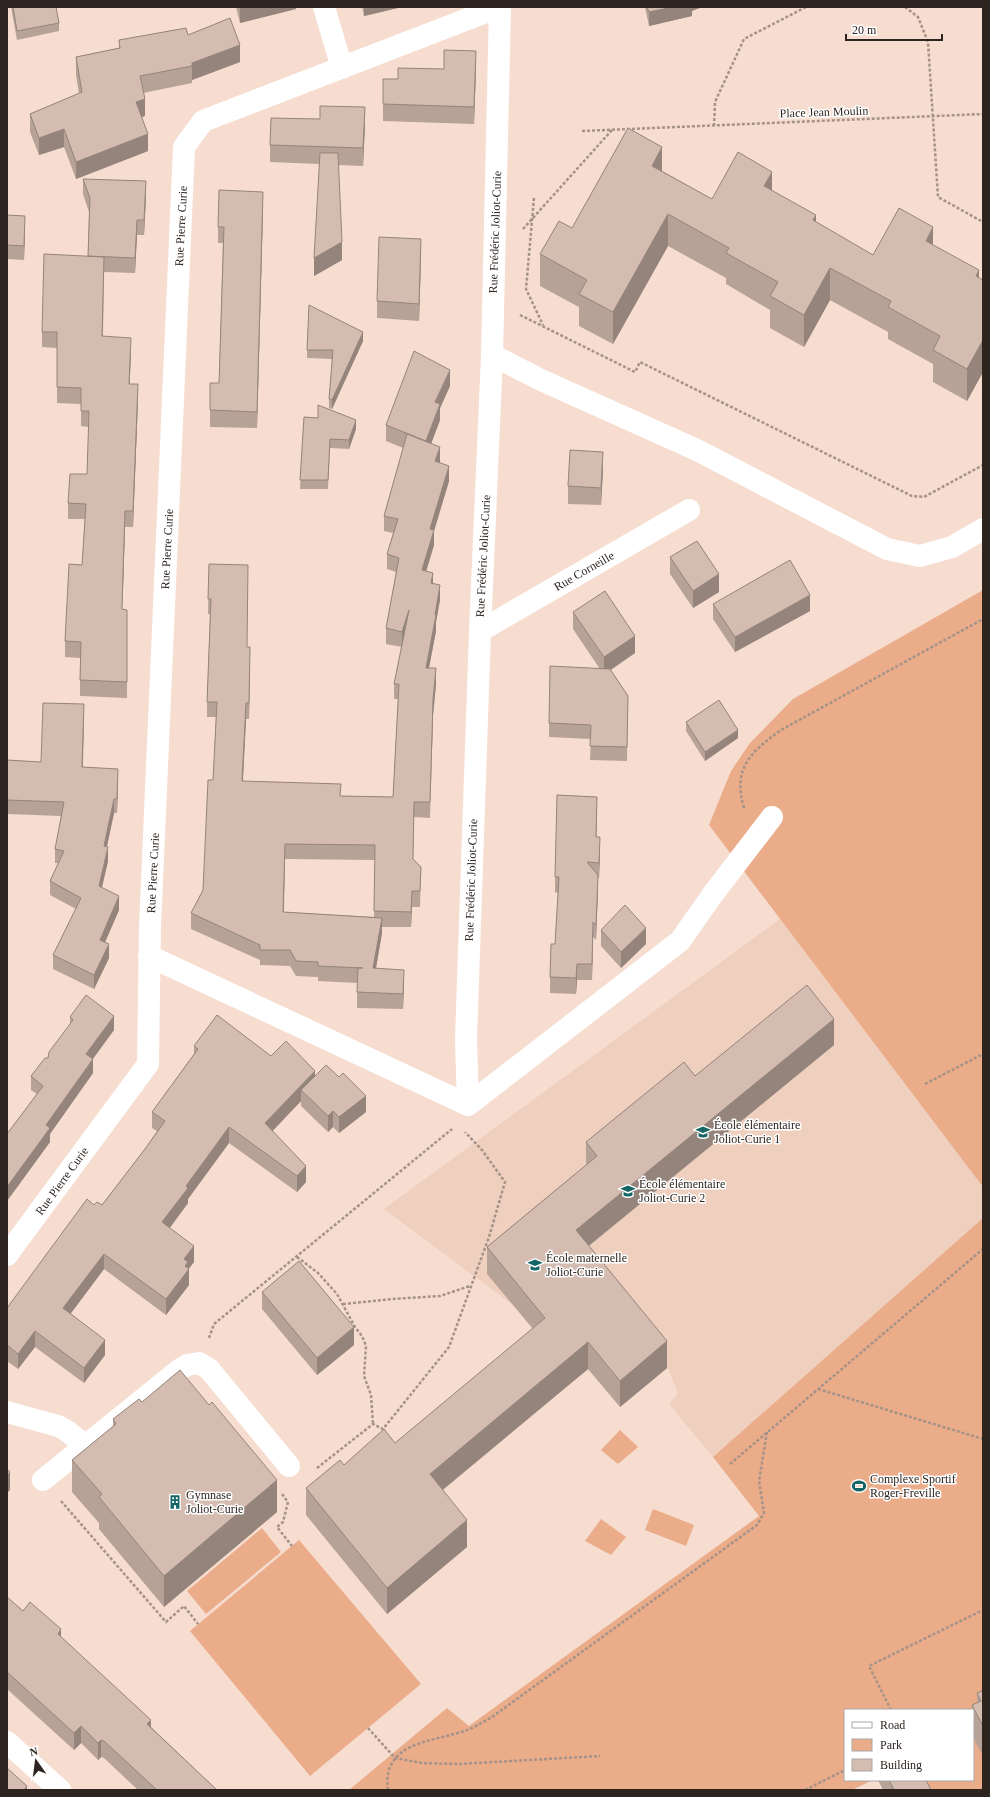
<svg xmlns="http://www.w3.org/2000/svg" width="990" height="1797" font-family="Georgia,serif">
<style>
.built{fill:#efcfbe}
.green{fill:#ebac8a}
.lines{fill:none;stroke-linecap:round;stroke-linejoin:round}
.path{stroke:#a59288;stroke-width:2.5;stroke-dasharray:3 2;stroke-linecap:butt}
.minor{stroke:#fff;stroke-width:22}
.wall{fill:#b6a297;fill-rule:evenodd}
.shaded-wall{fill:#94847b}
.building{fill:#d4bcb0;stroke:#94847b}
.labels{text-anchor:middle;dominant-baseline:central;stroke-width:3;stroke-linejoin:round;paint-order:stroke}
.street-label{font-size:12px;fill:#2d241f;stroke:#fff}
.poi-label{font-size:12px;fill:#2d241f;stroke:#fff;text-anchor:start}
</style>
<rect width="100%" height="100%" fill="#f6ddd0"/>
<path class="built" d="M780 919 983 1187V1218L713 1457 669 1404 678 1393 668 1368 620 1407 559 1334 513 1305 384 1209Z"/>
<path class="green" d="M983 590V1187L709 825 731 771 750 743 793 699Z
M983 1218V1790H918L913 1780H973V1710H845V1780H873L852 1790H349L447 1708 469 1726 759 1516 713 1457Z
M620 1430 638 1447 618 1464 601 1450Z
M653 1509 694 1525 686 1546 645 1530Z
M601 1519 626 1537 611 1555 585 1541Z
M262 1528 281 1552 206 1614 187 1591Z
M299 1540 421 1684 310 1776 190 1631Z"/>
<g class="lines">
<path class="path" d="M905 7 918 17 928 42 938 197 983 222
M714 126 715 102 744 39 806 7
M582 131 983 114
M534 198 526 289 543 325
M523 229 612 130
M520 315 635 372 640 362 912 496 924 497 983 465
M744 808C732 768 751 752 781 730L983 619
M925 1084 983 1054
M297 1257 318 1273 337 1294 355 1327 362 1336 366 1346 364 1376 371 1395 373 1424
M343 1304 392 1299 440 1296 470 1286
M209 1338 214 1324 452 1129
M818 1389 983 1439
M730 1464 983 1249
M317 1468 373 1424 383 1429 449 1347 489 1237 505 1182 482 1150 465 1132
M282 1494 288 1502 283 1522 277 1527 292 1546
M61 1501 166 1622 184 1606 198 1624
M891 1710 869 1666 983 1610
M368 1728 395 1758 422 1763 458 1764 600 1756
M388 1790C381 1739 438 1742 470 1729 478 1725 485 1721 492 1717L757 1525 764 1513 759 1481 767 1432
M805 1790 845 1770"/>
<path class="minor" d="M324 7 342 68
M492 355 541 380 697 450 887 549 920 556 952 547 983 529
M480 631 689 510
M149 956 468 1105
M468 1105 466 1039 480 631 492 355 500 7
M468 1105 680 941 713 894 772 817
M7 1255 148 1064 150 927 184 147 203 121 499 7
M7 1412 58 1426 67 1431 85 1445
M43 1480 179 1370 187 1365 199 1363 209 1369 289 1466
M7 1742 60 1790"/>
</g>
<path class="wall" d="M11 7H56L59 23V31L17 40Z
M236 7H296V9L240 23Z
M362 7H398V8L364 16Z
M645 7H702L692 11V16L649 26Z
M188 35 240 62 192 80V83L143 93 145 116 142 117 148 151 76 179 64 147 39 155 30 132V114L79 94 76 75V57L119 48V40Z
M476 68 474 124 383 121V104L398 79 444 69Z
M365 125 363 166 338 165 342 260 314 276 320 164 270 162V145Z
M662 171 712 199 772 190 816 222 873 255 933 245 979 278 983 280V372L967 401 933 382V364L888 339V332L830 300 804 347 770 328V310L726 284V278L668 246 613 344 579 326V307L540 286V254L572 228Z
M83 179 146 196 144 235H137L135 273 104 272 103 336 131 353 129 384 138 400 133 527H125L123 588 122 609 127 610V698L80 696V658L65 657V641L82 565 85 519H68V503L87 474 89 427 81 426V404L57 403V348L42 347V332L88 256 89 212 83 194Z
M263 209 257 428 210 427V410L219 383 223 243H218V227Z
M7 215 25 230 24 260 7 259Z
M421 257 419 321 377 318V301Z
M363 341 332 409 329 408V399L332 359 307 358V350Z
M450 386 440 408V420L431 444 449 481 434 531V545L426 571 433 584 440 600 436 622V631L429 668 436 684 433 715 430 818 414 817 413 860 421 867 420 907H412L411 927H382V933L376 969 404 985 403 1009 357 1008V983L318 981V977L296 976 290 966 260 965V960L191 929V913L203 890 213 780 216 717H207V702L210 614H208L209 564 247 647 250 662 249 719H246L243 781 341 796 393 797 398 699H394V684L402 647 386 644V628L396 572 387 569V554L393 533 384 531V516L403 448 386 441V425ZM285 859 375 860 374 917 284 912Z
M304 417 356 429 349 449 330 448 328 489H300Z
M603 469 601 505 568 504V486Z
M670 557 719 592 693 608 670 574Z
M713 604 810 611 735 652 713 619Z
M573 612 635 653 611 670 628 696 627 761 590 760 591 739 549 737V723L600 669 573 629Z
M84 718 83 767 118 783 117 813H114L107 846 108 861 102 887 119 910 105 942 109 958 94 989 53 969V955L76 909 50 895V881L58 863H55V849L61 816 7 814V760L41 762Z
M686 722 738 738 705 761 686 731Z
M597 812 596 837 600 853 599 878H598L596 940 593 937 592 980H577L576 994 550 993V977L555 944 558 893 555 892V877Z
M601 930 646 944 621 968 601 946Z
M70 1017 114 1030 93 1059V1073L50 1134V1142L7 1201V1134L37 1094 31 1090V1076L48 1058 70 1025Z
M834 1045 589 1246 667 1368 620 1407 588 1369 443 1490 467 1547 387 1614 306 1515V1488L344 1465 395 1443 533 1329 487 1274V1247L586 1165V1142L695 1076Z
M194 1046 271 1056 315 1076 366 1112 339 1133 333 1127 328 1132 301 1106V1101L272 1131 306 1182 297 1192 229 1143 188 1199V1203L170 1228 194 1262 189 1269V1285L166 1315 104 1269 70 1314 105 1355 84 1383 35 1347 18 1369 7 1361V1308L94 1205H102L145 1149 157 1131 152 1128V1112L194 1054Z
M262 1292 354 1345 317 1375 262 1309Z
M142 1402 277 1512 164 1607 99 1529V1523L72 1492V1460L113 1426V1419Z
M7 1597 23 1611 61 1637 151 1727 217 1790H138L104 1758 101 1757 98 1760 81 1743 74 1750 7 1689Z
M983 1686V1756L973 1737V1710H972V1705L977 1703V1693L982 1691Z
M878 1780H926L931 1790H883Z"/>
<path class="shaded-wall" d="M240 7H296V9L240 23Z
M364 7H398V8L364 16Z
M673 7H702L692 11V16L649 26V12Z
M240 45V62L192 80V63Z
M476 51V68L474 124V107Z
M145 99V116L136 119V102Z
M365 107V125L363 166V148Z
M64 129V147L39 155V138Z
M148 134V151L76 179V162Z
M662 147V179L652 166Z
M772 172V203L764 186Z
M146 181V196L144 235V220Z
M263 192V209L257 428V412Z
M668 214V246L613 344V312Z
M816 215V247L813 220Z
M25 216V230L24 260V246Z
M137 220V235L135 273V258Z
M933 227V259L926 241Z
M421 239V257L419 321V304Z
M342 242V260L314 276V258Z
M830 268V300L804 347V315Z
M979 270V302L976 276Z
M363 332V341L332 409V400Z
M131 338V353L129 400V384Z
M983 340V372L967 401V369Z
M450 370V386L440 408V420L426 457V441L435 402Z
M138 384V400L133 527V511Z
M356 420V429L349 449V440Z
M440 447V463L435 461Z
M603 452V469L601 505V488Z
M449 466V481L434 531V545L422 585V570L430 529Z
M125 511V527L123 588V572Z
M433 573V588L431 583Z
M719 574V592L693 608V591Z
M440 585V600L436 622V631L426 683V668Z
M810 595V611L735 652V637Z
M409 610 402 648V632Z
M635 636V653L604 674V657Z
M250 647V662L249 719V703Z
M436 668V684L433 715 430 818 433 700Z
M246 703V719L242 796V781Z
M84 704V718L82 781V767Z
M738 730V738L705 761V752Z
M118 769V783L117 813V799Z
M597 797V812L596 853V837Z
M114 799V813L104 860V846Z
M600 837V853L599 878V863Z
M285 844V859L283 927V912Z
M108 847V861L99 900V886Z
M598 875V891L596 940V925Z
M412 891V907L411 927V912Z
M119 896V910L100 954V940Z
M382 918V933L373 984V968Z
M593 922V937L592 980V964Z
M646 928V944L621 968V952Z
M109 944V958L94 989V975Z
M577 964V980L576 994V978Z
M404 970V985L403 1009V994Z
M114 1016V1030L86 1068V1054Z
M834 1019V1045L576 1256V1230Z
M93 1059V1073L50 1134V1142L7 1201V1187L46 1125Z
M315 1071V1086L301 1090V1101L265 1139V1123Z
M366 1096V1112L339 1133V1117Z
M333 1111V1127L328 1132V1116Z
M229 1127V1143L188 1199V1203L162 1238V1222L186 1186Z
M306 1166V1182L297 1192V1176Z
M194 1246V1262L188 1269H189V1285L166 1315V1299L184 1259Z
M104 1254V1269L63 1324V1308Z
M354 1327V1345L317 1375V1358Z
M35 1331V1347L18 1369V1354Z
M105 1340V1355L84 1383V1368Z
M667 1341V1368L620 1407V1381Z
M588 1342V1369L430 1500V1474Z
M10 1472V1490L7 1493V1476Z
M277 1480V1512L164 1607V1576Z
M467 1520V1547L387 1614V1588Z
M61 1629V1646L58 1634Z
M151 1720V1737L147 1724Z
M81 1726V1743L74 1750V1733Z
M101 1740V1757L98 1760V1743Z
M27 1786V1790H24Z"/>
<path class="building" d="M13 7H56L59 23 17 31Z
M647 7H673L649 12Z
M230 18 240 45 192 63V66L140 76 145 99 136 102 148 134 76 162 64 129 39 138 30 114 82 92 76 57 120 48 119 40 186 28 188 35Z
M444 50 476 51 474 107 383 104V79H398V68L444 69Z
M320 106 365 107 363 148 270 145 271 118 320 119Z
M628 128 662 147 652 166 712 199 738 152 772 172 764 186 816 215 813 220 873 255 899 208 933 227 926 241 979 270 976 276 983 280V340L967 369 933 350 940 336 888 307 891 301 830 268 804 315 770 296 778 282 726 253 729 248 668 214 613 312 579 294 587 280 540 254 559 221 572 228Z
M320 153H338L342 242 314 258Z
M83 179 146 181 144 220H137L135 258 88 256 90 198Z
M219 190 263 192 257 412 210 410V383H219L224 227H218Z
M7 215 25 216 24 246 7 245Z
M379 237 421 239 419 304 377 301Z
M44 254 104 257 102 336 131 338 129 384H138L133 511H125L123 572 122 609 127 610V682L80 680 81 642 65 641 69 564 82 565 86 504 68 503 70 474H87L89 411H81V388L57 387V332H42Z
M309 305 363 332 332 400 329 399 333 350H307Z
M414 351 450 370 435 402 440 404 426 441 386 425Z
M318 405 356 420 349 440 330 439 328 480H300L304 417 318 418Z
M407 434 440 447 435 461 449 466 430 529 434 530 422 570 433 573 431 583 440 585 435 615H436L426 668H436L433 700 430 802H414L413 859 421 867 420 891H412L411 912 374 911 375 845 285 844 283 912 382 918 373 968 404 970 403 994 357 992 358 968H363L318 966V962L296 961 290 950H260V945L191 913 203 890 208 780H213L217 702H207L211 599H208L209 564 248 565 247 647H250L249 703H246L242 781 341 784 340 796 393 797 399 684H394L409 610 402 632 386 628 399 558 387 554 398 519 384 516Z
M570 450 603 452 601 488 568 486Z
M697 541 719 574 693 591 670 557Z
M790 560 810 595 735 637 713 604Z
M605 591 635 636 604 657 573 612Z
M550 666 610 669 628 696 627 747 590 746 591 725 549 723Z
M719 700 738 730 705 752 686 722Z
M43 703 84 704 82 767 118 769 117 799H114L104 846 108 847 99 886 119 896 100 940 109 944 94 975 53 955 81 898 50 881 64 851 55 849 64 802 7 800V760L41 762Z
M557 795 597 797 596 837H600L599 863 587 862 598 875 596 925 593 922 592 964H577L576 978 550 977 551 944H555L559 877H555Z
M625 905 646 928 621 952 601 930Z
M807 985 834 1019 576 1230 667 1341 620 1381 588 1342 430 1474 467 1520 387 1588 306 1488 340 1460 344 1465 384 1429 395 1443 545 1318 487 1247 597 1156 586 1142 684 1062 695 1076Z
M86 995 114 1016 86 1054 93 1059 46 1125 50 1128 7 1187V1134L43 1086 31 1076 45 1058H48L49 1052 73 1020 70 1017Z
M217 1015 271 1056 286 1041 315 1071 265 1123 306 1166 297 1176 229 1127 186 1186 188 1188 162 1222 194 1246 184 1259 188 1262 185 1266 189 1269 166 1299 104 1254 63 1308 105 1340 84 1368 35 1331 18 1354 7 1345V1308L87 1199 94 1205 97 1202 102 1205 145 1149 165 1121 152 1112 198 1049 194 1046Z
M326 1065 339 1077 343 1073 366 1096 339 1117 333 1111 328 1116 301 1090Z
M299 1261 354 1327 317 1358 262 1292Z
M180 1370 209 1405 212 1402 277 1480 164 1576 99 1497 102 1494 72 1460 116 1424 113 1419 139 1399 142 1402Z
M7 1469 10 1472 7 1476Z
M7 1597 23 1611 30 1602 61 1629 58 1634 151 1720 147 1724 217 1790H157L104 1741 101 1740 98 1743 81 1726 74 1733 7 1672Z
M983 1686V1726L972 1705 981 1701 977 1693 982 1691Z
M7 1768 27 1786 24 1790H7Z
M889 1780H926L931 1790H894Z"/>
<defs>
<symbol id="school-bare" viewBox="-9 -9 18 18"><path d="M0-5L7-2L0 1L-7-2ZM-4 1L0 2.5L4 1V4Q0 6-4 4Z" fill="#156466" stroke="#fff" stroke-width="2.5" paint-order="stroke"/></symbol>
<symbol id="stadium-bare" viewBox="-9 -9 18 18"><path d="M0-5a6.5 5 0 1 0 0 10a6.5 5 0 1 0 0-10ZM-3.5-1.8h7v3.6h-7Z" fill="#156466" stroke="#fff" stroke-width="2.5" paint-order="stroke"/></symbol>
<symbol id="building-bare" viewBox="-9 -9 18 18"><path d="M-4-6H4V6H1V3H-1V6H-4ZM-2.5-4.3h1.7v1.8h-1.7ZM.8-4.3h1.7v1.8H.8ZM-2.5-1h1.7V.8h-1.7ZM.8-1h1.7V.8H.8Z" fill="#156466" stroke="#fff" stroke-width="2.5" paint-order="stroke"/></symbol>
</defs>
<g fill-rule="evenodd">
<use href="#school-bare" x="693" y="1122" width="20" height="20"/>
<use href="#school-bare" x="618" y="1181" width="20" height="20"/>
<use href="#school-bare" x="525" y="1255" width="20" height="20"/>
<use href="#stadium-bare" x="849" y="1476" width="20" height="20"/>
<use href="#building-bare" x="165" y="1492" width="20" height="20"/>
</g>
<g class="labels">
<g class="street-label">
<text transform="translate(824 112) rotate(-2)">Place Jean Moulin</text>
<text transform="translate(181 226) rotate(-87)">Rue Pierre Curie</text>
<text transform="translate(495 232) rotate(-88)">Rue Frédéric Joliot-Curie</text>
<text transform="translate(167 549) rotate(-87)">Rue Pierre Curie</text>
<text transform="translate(483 556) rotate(-87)">Rue Frédéric Joliot-Curie</text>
<text transform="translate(584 571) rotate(-30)">Rue Corneille</text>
<text transform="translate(153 873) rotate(-87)">Rue Pierre Curie</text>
<text transform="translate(471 880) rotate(-88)">Rue Frédéric Joliot-Curie</text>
<text transform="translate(62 1181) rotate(-54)">Rue Pierre Curie</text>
</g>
<g class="poi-label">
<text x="714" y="1125">École élémentaire<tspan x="714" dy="14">Joliot-Curie 1</tspan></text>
<text x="639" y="1184">École élémentaire<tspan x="639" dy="14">Joliot-Curie 2</tspan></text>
<text x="546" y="1258">École maternelle<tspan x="546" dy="14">Joliot-Curie</tspan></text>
<text x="870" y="1479">Complexe Sportif<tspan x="870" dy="14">Roger-Freville</tspan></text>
<text x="186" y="1495">Gymnase<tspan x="186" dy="14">Joliot-Curie</tspan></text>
</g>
</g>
<rect width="990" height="1797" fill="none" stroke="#2d241f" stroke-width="16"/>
<rect x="844" y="1709" width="130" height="72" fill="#ffffff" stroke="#aba7a5"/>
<rect x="852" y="1722" width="20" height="6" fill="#ffffff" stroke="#aba7a5"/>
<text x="880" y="1729" font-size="12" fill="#2d241f">Road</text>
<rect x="852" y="1739" width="20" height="12" fill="#ebac8a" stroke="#aba7a5"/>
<text x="880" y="1749" font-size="12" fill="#2d241f">Park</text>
<rect x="852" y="1759" width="20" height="12" fill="#d4bcb0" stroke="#aba7a5"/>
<text x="880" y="1769" font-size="12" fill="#2d241f">Building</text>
<g transform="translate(36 1761) rotate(346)" stroke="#ffffff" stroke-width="3" paint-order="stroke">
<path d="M0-3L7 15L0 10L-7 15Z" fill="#2d241f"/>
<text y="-6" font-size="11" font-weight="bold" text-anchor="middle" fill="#2d241f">N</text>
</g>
<path d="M846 34v6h96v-6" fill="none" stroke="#2d241f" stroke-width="2"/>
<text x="852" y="34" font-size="12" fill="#2d241f" stroke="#ffffff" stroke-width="3" paint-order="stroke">20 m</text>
</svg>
